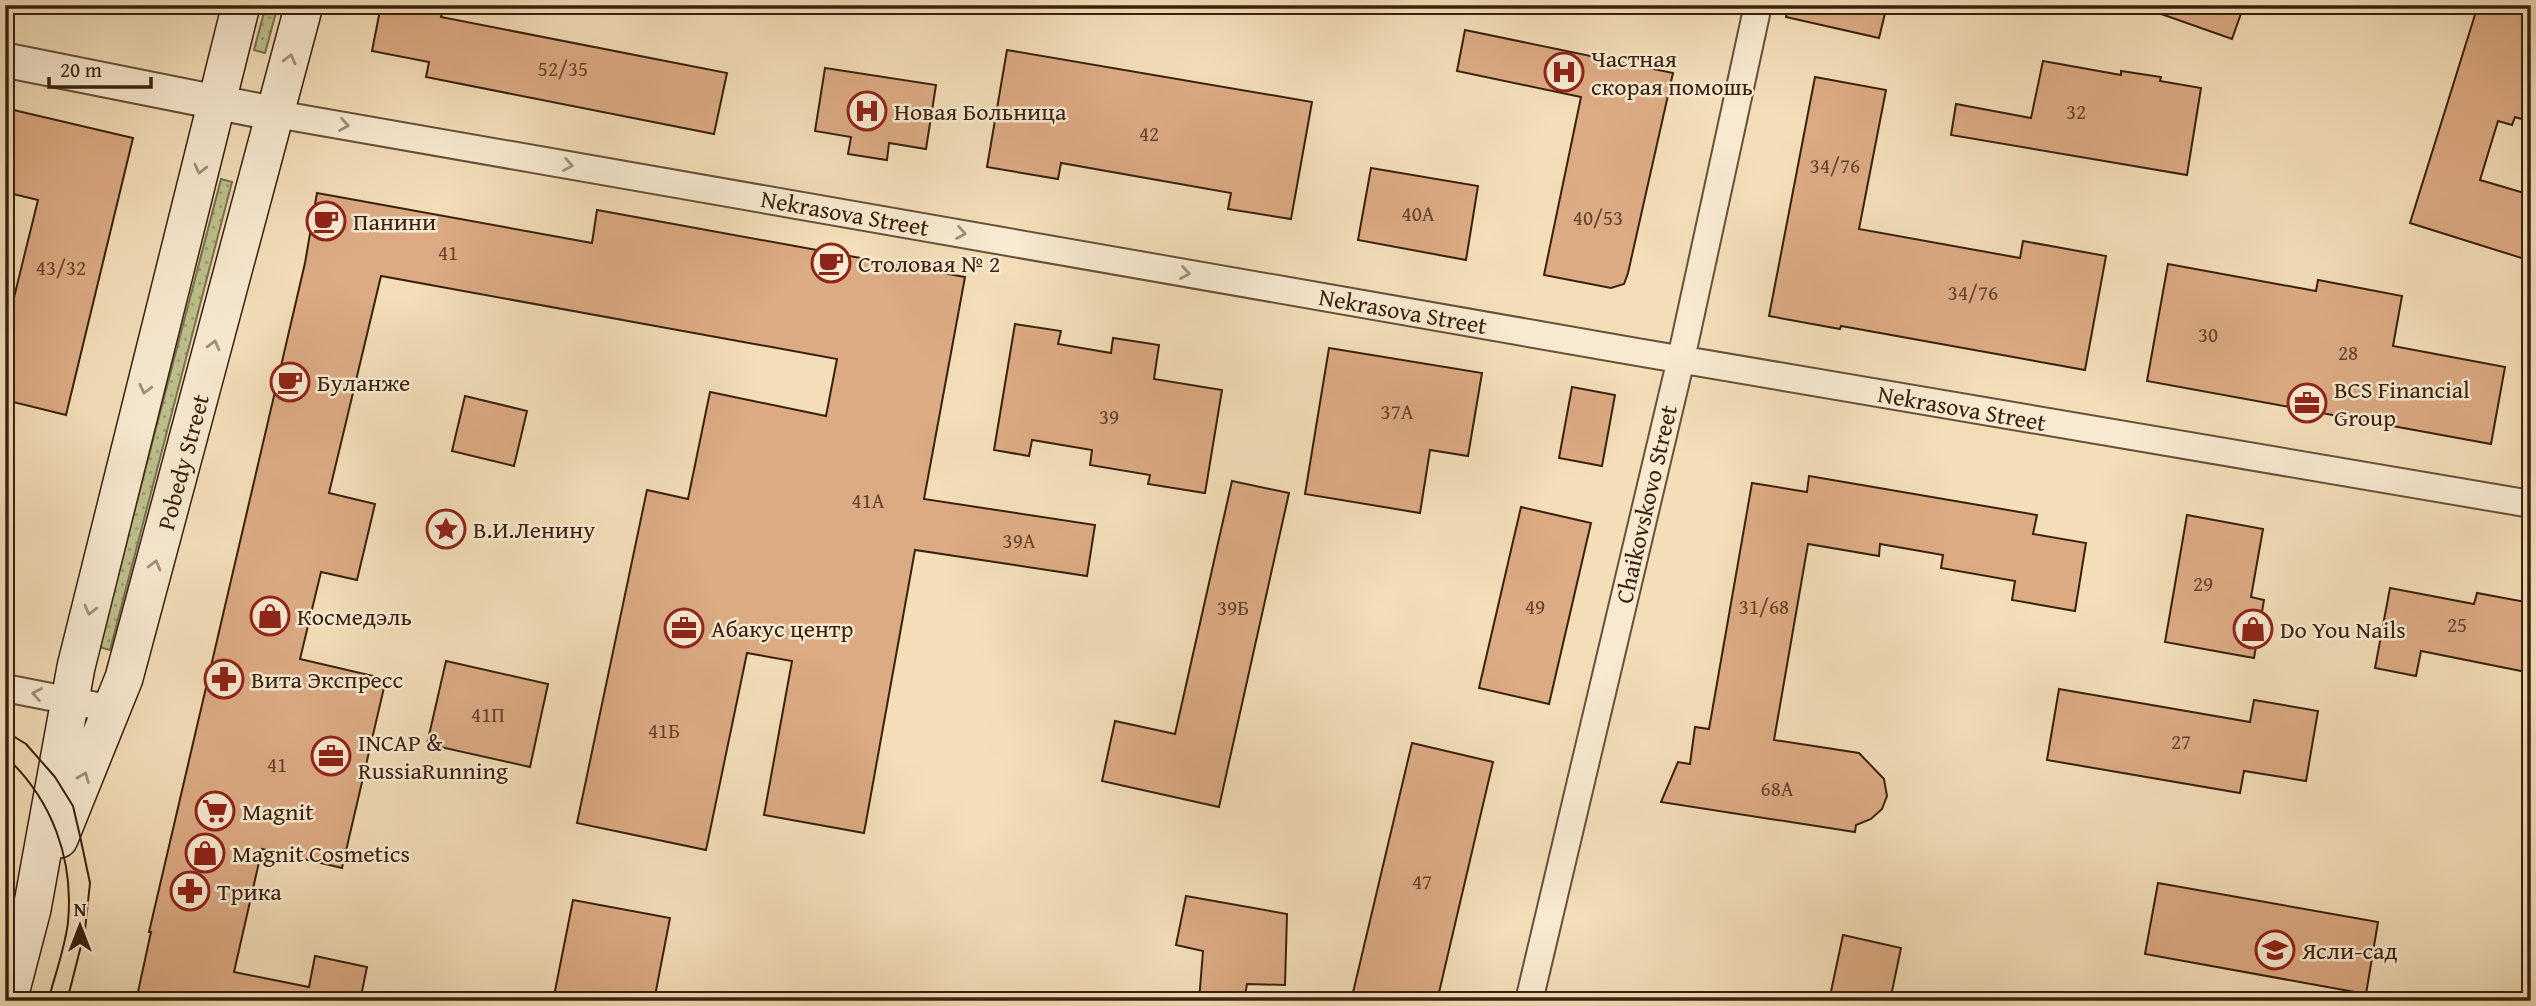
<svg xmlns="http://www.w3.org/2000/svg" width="2536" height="1006" font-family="'Gentium Book Plus',serif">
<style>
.grass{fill:url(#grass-dots);stroke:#7b704e;stroke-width:2}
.building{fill:#dcaa83;stroke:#39200f;stroke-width:2}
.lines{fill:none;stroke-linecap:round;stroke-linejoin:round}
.minor-casing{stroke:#685039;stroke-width:30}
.tertiary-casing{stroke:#685039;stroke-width:37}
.secondary-casing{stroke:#39200f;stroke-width:40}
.minor{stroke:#f7ead1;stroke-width:26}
.tertiary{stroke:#f7ead1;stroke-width:33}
.secondary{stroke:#f7ead1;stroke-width:37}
.tram{stroke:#39200f;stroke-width:2}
.oneway{stroke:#a28f7a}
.labels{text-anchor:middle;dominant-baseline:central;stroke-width:5;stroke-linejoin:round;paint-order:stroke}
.number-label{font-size:21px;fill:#62422c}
.poi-label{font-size:24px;fill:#39200f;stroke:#f7ead1;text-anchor:start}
.street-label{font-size:24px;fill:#39200f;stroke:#f7ead1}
</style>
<defs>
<pattern id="grass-dots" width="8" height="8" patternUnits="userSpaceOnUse" patternTransform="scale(1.75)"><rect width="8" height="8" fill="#bdc18d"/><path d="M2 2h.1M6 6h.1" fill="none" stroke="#9b9c72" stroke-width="1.8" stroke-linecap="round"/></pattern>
</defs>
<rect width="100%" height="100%" fill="#f3deb8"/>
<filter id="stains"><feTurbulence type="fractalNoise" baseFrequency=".00286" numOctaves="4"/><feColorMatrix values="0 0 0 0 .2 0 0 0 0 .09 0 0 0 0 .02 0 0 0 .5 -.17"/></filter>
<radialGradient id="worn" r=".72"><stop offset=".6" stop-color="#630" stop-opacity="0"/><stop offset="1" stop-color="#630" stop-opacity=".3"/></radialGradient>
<path class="grass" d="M266 5H278L265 53 254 50Z
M221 179 232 182 110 650 99 647Z"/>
<path class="building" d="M381 5H444L441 17 727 73 714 134 426 77 429 62 372 51Z
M1788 5H1887L1879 38 1786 17Z
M2147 5H2244L2232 39 2147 9Z
M2478 5H2501L2531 14V122L2515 117 2512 125 2498 121 2480 180 2531 195V261L2410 223Z
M1465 30 1673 73 1628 273 1624 284 1611 288 1544 275 1581 97 1457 71Z
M1007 50 1312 102 1291 219 1228 209 1231 193 1061 163 1058 179 987 167Z
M2043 61 2121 75V71L2161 77 2160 81 2201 88 2187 175 1951 135 1956 104 2031 118Z
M825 68 936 85 926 149 889 143 887 160 867 157 848 154 851 137 815 131Z
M1815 77 1886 90 1859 229 2020 258 2023 241 2106 256 2085 370 1841 326 1840 329 1769 316Z
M5 108 133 138 66 415 5 400V334L38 200 5 192Z
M1371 168 1478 186 1466 260 1358 240Z
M317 193 592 243 597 210 965 277 924 499 1095 525 1087 576 915 550 864 833 764 815 792 661 747 653 706 850 577 823 647 490 688 499 710 392 826 416 837 359 381 276 329 493 375 504 357 580 321 572 300 659 386 679 342 868 262 849 234 972 309 987 315 956 367 967 360 1001H136L151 932H149L305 263Z
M2168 264 2316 291 2318 280 2402 296 2393 346 2505 367 2491 444 2147 381Z
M1015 324 1061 331 1058 344 1111 353 1113 338 1159 345 1154 379 1222 390 1205 493 1148 484 1150 475 1090 465 1092 450 1032 440 1029 456 994 450Z
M1329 348 1482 373 1468 456 1430 450 1420 513 1305 494Z
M1572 387 1615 395 1602 466 1559 458Z
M465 396 527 411 514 466 452 451Z
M1809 476 2037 515 2033 534 2086 543 2075 611 2012 600 2015 581 1941 568 1943 555 1880 544 1879 556 1808 544 1774 740 1859 753 1884 779 1887 796 1882 809 1871 819 1856 825 1855 832 1661 802 1678 762 1690 764 1695 727 1709 729 1752 483 1807 492Z
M1232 481 1289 493 1219 807 1102 781 1115 721 1175 734Z
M1521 507 1591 523 1549 704 1479 688Z
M2187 515 2263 529 2251 597 2264 600 2254 658 2165 642Z
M2390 588 2474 604 2477 593 2531 603V673L2421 651 2416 676 2375 668Z
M446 661 548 684 530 767 427 744Z
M2059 689 2250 722 2254 700 2318 711 2306 781 2244 771 2240 793 2047 760Z
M1412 743 1493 762 1437 1001H1351Z
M2158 883 2378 922 2366 994 2145 954Z
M1186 896 1287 914 1285 985 1247 984 1244 1001H1199L1203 951 1176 945Z
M573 900 670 918 654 1001H553Z
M1843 935 1901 948 1890 1001H1829Z"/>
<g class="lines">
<defs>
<path id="minor" d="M276 114 1637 352 2531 504
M5 688 112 709
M1529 1001 1681 359 1758 5"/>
<path id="tertiary" d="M5 60 276 114"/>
<path id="secondary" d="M59 839 124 678 304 5
M8 1001 32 909 76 667 241 5"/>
</defs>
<use href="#minor" class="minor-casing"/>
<use href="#tertiary" class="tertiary-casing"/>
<use href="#secondary" class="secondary-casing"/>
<use href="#minor" class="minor"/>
<use href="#tertiary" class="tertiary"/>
<use href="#secondary" class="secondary"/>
<path class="tram" d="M5 731 26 744 55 777 73 806 80 836 90 883 85 930 67 1001
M5 756C52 799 74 859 68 922 65 948 55 975 48 1001"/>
</g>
<defs><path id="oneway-chevron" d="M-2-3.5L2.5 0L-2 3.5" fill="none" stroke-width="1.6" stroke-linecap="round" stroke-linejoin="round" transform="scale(1.75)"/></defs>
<g class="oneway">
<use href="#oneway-chevron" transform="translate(290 59) rotate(-76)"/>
<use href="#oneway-chevron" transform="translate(344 125) rotate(10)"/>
<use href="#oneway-chevron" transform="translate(568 165) rotate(10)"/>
<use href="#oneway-chevron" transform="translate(200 169) rotate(104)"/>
<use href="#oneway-chevron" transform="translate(961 233) rotate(10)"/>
<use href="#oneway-chevron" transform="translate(1185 273) rotate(10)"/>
<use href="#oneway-chevron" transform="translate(214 345) rotate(-75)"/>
<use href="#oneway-chevron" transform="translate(145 389) rotate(104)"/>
<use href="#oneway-chevron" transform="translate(155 565) rotate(-75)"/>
<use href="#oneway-chevron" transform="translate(90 610) rotate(104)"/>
<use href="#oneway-chevron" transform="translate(37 694) rotate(-170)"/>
<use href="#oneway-chevron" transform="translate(84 777) rotate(-68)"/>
</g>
<defs>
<symbol id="hospital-ring" viewBox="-11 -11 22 22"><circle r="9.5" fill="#f7ead1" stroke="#8f2418" stroke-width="1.5"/><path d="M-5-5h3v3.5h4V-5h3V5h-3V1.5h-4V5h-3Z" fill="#8f2418"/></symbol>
<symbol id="cafe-ring" viewBox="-11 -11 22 22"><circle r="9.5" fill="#f7ead1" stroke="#8f2418" stroke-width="1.5"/><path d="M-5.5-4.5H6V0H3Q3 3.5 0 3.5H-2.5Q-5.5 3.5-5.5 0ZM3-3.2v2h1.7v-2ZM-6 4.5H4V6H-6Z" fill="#8f2418"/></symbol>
<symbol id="office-ring" viewBox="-11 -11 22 22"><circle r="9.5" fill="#f7ead1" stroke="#8f2418" stroke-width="1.5"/><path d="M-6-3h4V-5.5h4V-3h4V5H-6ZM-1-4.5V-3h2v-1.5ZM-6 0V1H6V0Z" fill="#8f2418"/></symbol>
<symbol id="sight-ring" viewBox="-11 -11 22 22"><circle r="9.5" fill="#f7ead1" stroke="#8f2418" stroke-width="1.5"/><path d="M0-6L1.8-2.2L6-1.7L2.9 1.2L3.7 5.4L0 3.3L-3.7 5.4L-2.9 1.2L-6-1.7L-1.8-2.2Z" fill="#8f2418"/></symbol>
<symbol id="shop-ring" viewBox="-11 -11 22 22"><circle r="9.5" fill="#f7ead1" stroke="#8f2418" stroke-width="1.5"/><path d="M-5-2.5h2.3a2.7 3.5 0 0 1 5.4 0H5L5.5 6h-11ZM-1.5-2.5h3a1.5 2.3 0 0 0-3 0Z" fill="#8f2418"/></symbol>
<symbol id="pharmacy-ring" viewBox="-11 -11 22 22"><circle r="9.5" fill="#f7ead1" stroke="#8f2418" stroke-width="1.5"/><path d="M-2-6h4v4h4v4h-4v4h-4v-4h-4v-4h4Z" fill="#8f2418"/></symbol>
<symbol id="supermarket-ring" viewBox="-11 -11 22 22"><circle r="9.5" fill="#f7ead1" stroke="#8f2418" stroke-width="1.5"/><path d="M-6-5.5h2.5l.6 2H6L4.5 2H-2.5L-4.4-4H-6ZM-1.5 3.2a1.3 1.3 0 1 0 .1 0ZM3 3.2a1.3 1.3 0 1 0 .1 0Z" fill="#8f2418"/></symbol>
<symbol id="school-ring" viewBox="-11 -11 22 22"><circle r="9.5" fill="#f7ead1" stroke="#8f2418" stroke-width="1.5"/><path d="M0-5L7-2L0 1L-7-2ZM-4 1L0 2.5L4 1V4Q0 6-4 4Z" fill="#8f2418"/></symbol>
</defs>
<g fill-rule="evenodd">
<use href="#hospital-ring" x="1542" y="50" width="44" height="44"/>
<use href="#hospital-ring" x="845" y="89" width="44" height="44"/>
<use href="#cafe-ring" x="304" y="199" width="44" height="44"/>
<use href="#cafe-ring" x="809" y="241" width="44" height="44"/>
<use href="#cafe-ring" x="268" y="360" width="44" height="44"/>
<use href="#office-ring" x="2285" y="381" width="44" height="44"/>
<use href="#sight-ring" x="424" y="507" width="44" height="44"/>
<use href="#shop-ring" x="248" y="594" width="44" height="44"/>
<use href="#office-ring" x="662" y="606" width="44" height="44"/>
<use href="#shop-ring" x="2231" y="607" width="44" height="44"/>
<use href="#pharmacy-ring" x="202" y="657" width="44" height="44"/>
<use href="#office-ring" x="309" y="734" width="44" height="44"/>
<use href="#supermarket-ring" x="193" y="789" width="44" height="44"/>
<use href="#shop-ring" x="183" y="831" width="44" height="44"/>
<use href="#pharmacy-ring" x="168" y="869" width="44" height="44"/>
<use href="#school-ring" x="2253" y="928" width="44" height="44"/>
</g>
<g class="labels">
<g class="number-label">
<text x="563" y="68">52/35</text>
<text x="2076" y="111">32</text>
<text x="1149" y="133">42</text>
<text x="1835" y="165">34/76</text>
<text x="1418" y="213">40А</text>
<text x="1598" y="217">40/53</text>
<text x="448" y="252">41</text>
<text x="61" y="267">43/32</text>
<text x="1973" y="292">34/76</text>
<text x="2208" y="334">30</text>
<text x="2348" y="352">28</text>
<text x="1397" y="411">37А</text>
<text x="1109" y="416">39</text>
<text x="868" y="500">41А</text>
<text x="1019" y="540">39А</text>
<text x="2203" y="583">29</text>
<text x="1535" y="606">49</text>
<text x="1764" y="606">31/68</text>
<text x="1233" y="607">39Б</text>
<text x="2457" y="624">25</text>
<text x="488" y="714">41П</text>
<text x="664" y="730">41Б</text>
<text x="2181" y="741">27</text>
<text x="277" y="764">41</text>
<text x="1777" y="788">68А</text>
<text x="1422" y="881">47</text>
</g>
<g class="poi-label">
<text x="1591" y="58">Частная<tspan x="1591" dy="28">скорая помошь</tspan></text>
<text x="894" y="111">Новая Больница</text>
<text x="353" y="221">Панини</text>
<text x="858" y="263">Столовая № 2</text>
<text x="317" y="382">Буланже</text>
<text x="2334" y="389">BCS Financial<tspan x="2334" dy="28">Group</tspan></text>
<text x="473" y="529">В.И.Ленину</text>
<text x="297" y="616">Космедэль</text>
<text x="711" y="628">Абакус центр</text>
<text x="2280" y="629">Do You Nails</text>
<text x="251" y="679">Вита Экспресс</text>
<text x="358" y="742">INCAP &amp;<tspan x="358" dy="28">RussiaRunning</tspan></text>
<text x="242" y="811">Magnit</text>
<text x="232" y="853">Magnit Cosmetics</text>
<text x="217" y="891">Трика</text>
<text x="2302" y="950">Ясли-сад</text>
</g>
<g class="street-label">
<text transform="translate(845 213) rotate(10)">Nekrasova Street</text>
<text transform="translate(1403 311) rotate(10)">Nekrasova Street</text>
<text transform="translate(1962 408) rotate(10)">Nekrasova Street</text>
<text transform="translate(183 462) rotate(-75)">Pobedy Street</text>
<text transform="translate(1646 504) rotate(-77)">Chaikovskovo Street</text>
</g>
</g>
<rect width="2536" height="1006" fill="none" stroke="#f3deb8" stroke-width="28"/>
<rect x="7" y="7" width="2522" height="992" fill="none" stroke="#39200f" stroke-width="3.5"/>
<rect x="14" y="14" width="2508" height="978" fill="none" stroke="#39200f" stroke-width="2"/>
<g transform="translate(80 926)" stroke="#f7ead1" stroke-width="5" paint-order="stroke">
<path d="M0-5L12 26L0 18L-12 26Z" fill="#39200f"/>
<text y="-10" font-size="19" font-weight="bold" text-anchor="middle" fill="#39200f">N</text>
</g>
<path d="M49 77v10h102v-10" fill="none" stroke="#39200f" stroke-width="3.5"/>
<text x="60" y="77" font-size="21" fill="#39200f" stroke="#f7ead1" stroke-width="5" paint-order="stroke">20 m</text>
<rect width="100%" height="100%" filter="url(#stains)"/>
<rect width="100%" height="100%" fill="url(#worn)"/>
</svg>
